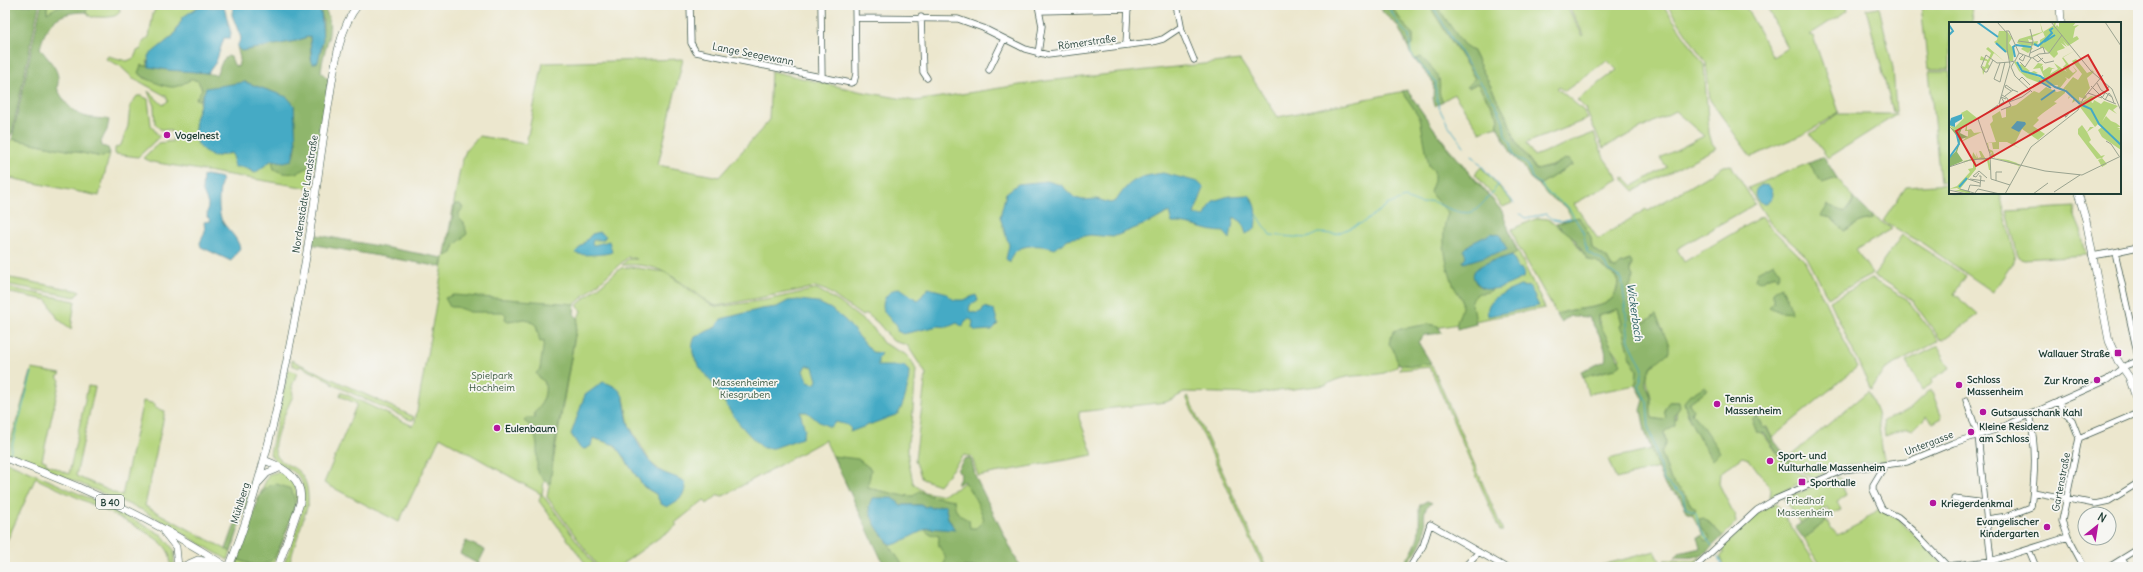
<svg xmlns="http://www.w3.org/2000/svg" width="2143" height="572" font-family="Delius,sans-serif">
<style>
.green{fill:#b4d47c;stroke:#6a8858;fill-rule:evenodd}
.forest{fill:#8fb66c;stroke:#577a50}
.water{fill:#45aac5;stroke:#32747c;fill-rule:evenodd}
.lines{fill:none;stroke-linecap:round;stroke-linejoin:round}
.stream{stroke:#45aac5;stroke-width:1}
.minor-casing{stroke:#3e564b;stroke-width:7}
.major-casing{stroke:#3e564b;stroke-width:8}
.minor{stroke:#fff;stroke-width:5.5}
.major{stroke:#fff;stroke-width:7}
.poi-dot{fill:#b5179e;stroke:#f6f6f2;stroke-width:1.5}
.labels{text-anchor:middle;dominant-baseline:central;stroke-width:3.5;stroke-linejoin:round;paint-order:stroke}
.shield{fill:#f6f6f2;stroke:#60746d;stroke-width:1}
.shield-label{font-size:9px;font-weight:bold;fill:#1f3d34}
.street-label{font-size:10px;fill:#1f3d34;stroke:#f6f6f2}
.poi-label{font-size:10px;font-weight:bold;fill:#1f3d34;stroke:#f6f6f2;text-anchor:start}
.park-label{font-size:10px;fill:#3d5b42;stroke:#f6f6f2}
.water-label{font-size:11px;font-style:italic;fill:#2a5e60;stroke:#f6f6f2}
.inset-river{fill:none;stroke:#45aac5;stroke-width:2}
.inset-road{fill:none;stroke:#9aa390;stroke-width:1}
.view{fill:#d62828;fill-opacity:0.15;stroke:#d62828;stroke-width:2}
.inset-edge{fill:none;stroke:#1f3d34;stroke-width:2}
</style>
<rect width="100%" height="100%" fill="#f6f6f2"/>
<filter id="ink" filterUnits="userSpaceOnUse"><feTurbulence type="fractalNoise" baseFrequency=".025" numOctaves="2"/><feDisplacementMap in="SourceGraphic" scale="8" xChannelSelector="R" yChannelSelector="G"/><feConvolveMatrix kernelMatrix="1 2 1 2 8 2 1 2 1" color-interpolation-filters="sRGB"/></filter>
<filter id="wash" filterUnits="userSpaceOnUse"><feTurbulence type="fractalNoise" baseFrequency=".012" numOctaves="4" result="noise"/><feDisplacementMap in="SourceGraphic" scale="16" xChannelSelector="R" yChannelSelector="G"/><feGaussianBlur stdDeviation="0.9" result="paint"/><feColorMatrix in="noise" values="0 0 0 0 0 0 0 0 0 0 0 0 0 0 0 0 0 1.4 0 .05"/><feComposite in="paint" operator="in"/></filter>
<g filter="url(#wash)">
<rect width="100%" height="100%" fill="#ece7ce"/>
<path class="green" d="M47 5H119L120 12C114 20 100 16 91 17L86 12 88 5 47 13Z
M157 5H180L184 7 194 5 198 7 189 13 177 28 174 35 155 51 147 62 149 67 141 65 144 78C168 84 168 91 192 79L198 81 202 89 196 99 200 100V105L195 119 196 124 195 130 214 157 231 153 244 167 255 173 272 160 274 169H306L310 165 314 166 308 188 152 162 143 158 159 143 173 141V135L170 130 160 129 155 124 154 106 148 91 163 105 168 101 166 96 133 78 120 66 106 59 108 56 127 61 134 58 137 51 141 49 143 42 149 37 153 14Z
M1390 5H1429L1475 79 1473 86 1477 83 1499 118 1497 126 1480 132 1454 94 1443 101 1438 94 1439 80 1421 57 1415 60 1410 53 1408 47 1413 44V33C1403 25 1398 15 1390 5Z
M1436 5H1566L1583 36 1584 35 1568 5H1663L1704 65 1709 133 1712 143 1716 148 1634 191 1622 178 1624 177 1633 186 1667 167 1660 158 1704 136 1675 111 1603 148 1585 108 1577 100 1617 70 1607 60 1565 91 1559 87 1557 88 1583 110 1588 119 1526 143 1534 156 1594 133 1604 158 1619 179 1574 204 1598 239 1646 209 1648 211 1724 166 1731 165 1755 204 1677 249 1684 262 1762 216 1769 226 1805 261 1857 367 1772 438 1767 427 1763 428 1757 416 1752 419 1789 469 1792 468 1808 479 1770 497 1771 489 1749 459 1742 457 1720 473 1719 484 1735 516 1736 523 1723 536 1708 521 1710 538 1706 542 1701 536 1703 535 1692 514 1696 509 1691 505 1685 494 1671 480 1661 452 1666 443 1664 432 1676 419 1678 402H1669C1665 407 1663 411 1667 417L1663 420 1651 418C1650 411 1651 406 1651 399 1650 386 1640 372 1656 364L1663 330 1653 317 1645 322 1638 323 1631 319 1629 289 1633 277 1630 270 1632 266 1630 260 1620 264 1616 268 1612 267 1607 258 1592 248 1579 217 1572 220 1567 208 1547 195 1539 185 1573 164 1559 162C1553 167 1544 167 1537 170L1516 142 1508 120 1472 50 1463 45ZM1708 389 1688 403 1691 413 1703 428 1712 460 1690 421 1684 403Z
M1667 5H1745L1773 57 1787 48 1766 5H1847L1848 10 1809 35 1813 36 1839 112 1806 133 1751 157 1710 100 1706 63Z
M1921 5H1971L1973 23H1950V69H1928Z
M1879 7 1893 68 1896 112H1893L1866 9Z
M683 59 658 165 719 177 769 121 771 71 858 91 915 101 1046 81 1240 60 1278 117 1405 91 1448 147 1494 201 1545 308 1436 328 1400 348 1397 366C1393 368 1388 372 1384 373 1361 378 1347 372 1326 385L1254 394 1186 392 1166 402 1079 412V418L1093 455 978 476 972 457 964 455 939 485 922 479 915 460 926 374 907 345 893 341 878 323 867 314 862 316 827 291 816 287 717 306C709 304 703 298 696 293 669 274 658 263 622 265L628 259H637L628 257 575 304 542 494 596 567H588L539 501 541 494 440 437 399 522 324 483 357 404 340 396 341 392 413 426 415 422 460 169 466 150 479 136 526 144 543 63Z
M1929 71H1950V181L1940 182Z
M137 96H141L148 99 151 125 159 137 138 157 115 154V148L121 145 128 126 130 106Z
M1837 114H1896V115L1828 158 1810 134Z
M12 139 102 157 110 153 99 196 5 177V146Z
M1809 163 1822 183 1837 178 1854 198C1847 211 1845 212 1831 218L1844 231 1862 221 1872 219 1871 215 1892 229 1856 250 1872 273 1871 275 1828 298 1807 257 1770 223 1748 188Z
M1481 167 1510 199 1512 203 1503 207 1501 205 1475 174Z
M1950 184V193H2000L2015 256 2012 264 1993 292 1922 243 1883 221 1906 187Z
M2075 207 2074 214 2081 231 2086 255 2024 259 2018 257 2007 211Z
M1538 218 1548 219 1558 227 1568 232 1588 260 1596 261 1618 279C1618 317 1577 303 1557 315L1517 244 1512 229Z
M1902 235 1966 276 1954 294 1978 315 1943 340 1940 339 1911 299 1886 282 1873 276Z
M631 267 665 272 708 303 717 307 766 300 817 289 839 302 873 328 883 343 905 354 911 360 916 370 912 422 908 441V458L913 483 924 492 940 495 957 488 973 475 1020 567H886L825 440 723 496 718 495 707 504 704 500 675 523 677 525 618 567H598L547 497 578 318 581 311 577 305 621 268ZM624 398 629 425 651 463 666 475 661 504 656 494 644 487 615 445 593 438 580 448 571 434Z
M5 277 80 291 75 297 5 284Z
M1871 279 1907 299 1939 341 1884 370 1871 390 1830 301Z
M5 287 75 301 71 329 58 319 47 300 5 292Z
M1618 309 1622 323 1620 327 1624 332 1632 362 1637 370 1636 385 1588 394 1583 377 1614 369 1620 358C1611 346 1599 330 1598 315Z
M1938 346 1950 368 1932 379 1933 383 1922 390 1906 362Z
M291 360 414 417 413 420H410L332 384 333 382 300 366 299 368 292 365Z
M1431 363 1503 531H1500L1430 367 1399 370 1402 365Z
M32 369 61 374 57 377 60 380 42 460 46 461V464L69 474 88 386 95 387 76 476 122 496 143 401 155 404V408L165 411 145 506 231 552 228 560 142 510 41 467V465L11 453 5 454V449L8 450Z
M290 370 297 373 292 386 293 396C288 406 272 441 275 451 280 472 310 458 308 504L288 567H283C290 546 313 497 299 477 292 467 276 466 270 454L288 371Z
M1931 389 1942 418 1933 423 1927 416 1913 430 1907 428 1885 436 1883 421 1910 409Z
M1868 391 1877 412 1883 455 1886 462C1860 461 1837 466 1813 478 1803 474 1795 466 1788 458Z
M1188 396 1266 567H1263L1186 397Z
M1652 449 1658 468 1616 479 1608 459Z
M5 461 118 511 162 535 174 550V567H170C171 559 170 553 165 547 152 529 64 492 39 480L36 477 5 545Z
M278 472C292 477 298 486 297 501L278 555 270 567H240L235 564 237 559 249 564 278 552 281 543 265 488 257 501 269 474Z
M1839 476 1846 496 1837 501 1841 510 1830 514 1827 507 1801 524 1784 499Z
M1776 503 1818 567H1724L1720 558 1724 552 1721 549 1758 513Z
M1880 508 1898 519 1945 566 1822 567 1804 539 1826 521 1837 535 1861 523Z
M1655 551 1661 563 1647 567H1595Z
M1701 558 1692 567H1668L1664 560 1694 561Z"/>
<path class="forest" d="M5 5H39L12 133 5 141Z
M41 5H47V13L57 7 88 5 86 12C58 12 47 21 40 48 50 63 62 70 57 88 65 104 75 117 94 118 99 119 105 118 109 120L107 130 101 141 102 146 108 148 110 153 102 157 12 139Z
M321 5C340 23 322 50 321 72L329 80 316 166 310 165C300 175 285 176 274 169L272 160 278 162 295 154 296 146 294 105 276 93 245 82 235 85 207 88 200 100 196 99 202 89 198 81 192 79C186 82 180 86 174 87 165 88 144 78 138 73L141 65 168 70 195 71 216 75 223 60 228 56 231 57 234 65 238 67 240 58 237 47 241 51 296 41 310 36 311 59 322 49 323 21 321 12 310 6Z
M1380 5H1390C1398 15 1403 25 1413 33V44L1408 47 1397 25 1383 13Z
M1429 5H1436L1463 44 1472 50 1508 120 1516 142 1536 170 1554 166 1564 159 1569 160 1573 164 1539 185 1530 178 1524 167 1513 156 1497 126 1499 118 1477 83 1469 88 1466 87 1475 78Z
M1421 57C1427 63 1437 71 1439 80 1441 89 1437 93 1443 101L1435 106 1433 98 1434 83 1415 60Z
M1407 90 1448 149 1502 211 1517 252C1506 259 1473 264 1474 277 1474 287 1485 288 1493 289 1484 297 1474 287 1471 305L1474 310 1476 324 1457 329C1455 319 1463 313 1462 302 1462 297 1456 292 1454 286 1446 268 1439 232 1448 214 1443 205 1435 201 1430 192L1434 181V171L1429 166 1420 118 1402 91Z
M1824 157 1837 178 1822 183 1809 163Z
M1854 198 1871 215 1872 219 1862 221 1844 231 1831 218 1821 216 1828 205 1845 212 1851 205Z
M455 204H460L463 208 459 213V218L464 223 467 234 455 245 452 253 446 256Z
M1579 217 1591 237 1592 248 1607 258 1612 267 1616 268 1620 264 1630 260 1632 263 1630 270 1633 277 1629 289 1631 319 1638 323 1645 322 1656 315 1669 345V352C1659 361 1645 368 1646 384 1647 389 1651 394 1651 399 1651 406 1650 412 1652 418L1663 420 1666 417C1663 411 1665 407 1669 402H1679L1680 406 1675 414V425L1664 432 1666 443 1661 452 1671 480 1685 494 1691 505 1696 509 1692 514 1688 513 1679 496 1665 486 1657 467 1645 431 1641 410 1644 400 1636 385 1637 370 1632 362 1624 332 1620 327 1622 323 1618 309 1598 315V321L1621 364 1614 369 1583 377 1581 371 1605 361C1609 347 1595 330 1589 317L1570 316 1561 322 1557 315C1576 303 1619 317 1618 279L1596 261 1588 260 1574 238 1556 224Z
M312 234 443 258 442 267 310 244Z
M1774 263 1780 272 1777 279 1775 274 1762 281 1755 280 1757 272Z
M1781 286 1789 303 1791 313 1780 312 1769 307 1773 303V292Z
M453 295 575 304 574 314 578 318 554 452 550 484 545 481 537 472V445L534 429 524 421 526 418H535L534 413C542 405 548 393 544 381L539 378 536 373 540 369 544 341 540 342 536 325 526 319 508 321 505 319 506 315 503 312H470L456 307H450L445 298Z
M1429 324 1438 326 1442 333 1424 335 1418 342 1431 363 1412 366 1399 364C1394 357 1396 351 1389 344L1390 339 1395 330Z
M1705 386 1708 389 1689 403 1693 410 1691 413 1700 423 1720 452 1712 460 1690 421 1684 402 1690 395Z
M1757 416 1763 428 1766 427 1772 438 1793 465 1789 469 1764 433 1757 432 1752 419Z
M833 456 858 459 871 469 868 488 900 495 913 496 919 491 931 496 954 500C955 512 959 516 969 520L970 528H976L984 520C980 506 972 492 963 481L957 485 961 474 957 470 965 458 971 459 976 478 1020 567H941C950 559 943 554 939 546 938 543 939 539 939 536L929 534 925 530C933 525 943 529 952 524L948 518 945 505 932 508H924L923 505H901L894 501 886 540 904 567H885Z
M251 480 254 481 231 552 226 549Z
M277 484 291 489C293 493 294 497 295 501 295 510 279 554 272 560 261 569 248 564 237 559L260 495 269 485Z
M1427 501 1432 503C1420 508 1426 522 1425 531 1423 544 1412 557 1404 567H1401C1419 543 1420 539 1419 508L1420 505Z
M1824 509 1826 521 1804 539 1795 527Z
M1704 518 1723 536C1703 555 1703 559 1675 557L1679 553 1700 548 1697 537 1701 536 1706 541 1710 538 1701 528 1699 519Z
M466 541 485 550 478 564 460 554Z"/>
<path class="water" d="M233 5H243L248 8 262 5H286L287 7 310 6 321 12 323 39 318 62 312 64 310 36 296 41 241 51 237 47 241 38 232 15Z
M198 7H224L231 33 230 38H224L216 62 208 73 168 70 149 67 148 56 174 35 183 17Z
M245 82 287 97 294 105 296 146 292 160 284 162 272 160 255 173 244 167H235L233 163 234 158 231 153 214 157C202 150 195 146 195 131 195 126 196 124 195 119 200 108 201 98 206 88Z
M1163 173 1198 182 1204 188 1194 214 1204 217 1213 201 1229 196 1249 195C1259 206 1257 215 1255 229L1246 234 1242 222 1234 217 1230 239 1224 232C1205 232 1191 222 1172 223L1169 212 1153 221 1113 237 1090 235 1068 239 1055 249C1041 244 1011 242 1010 263L1006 259 1009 245 1000 217 1006 193 1018 184 1047 181 1061 185 1075 198 1083 200 1097 199 1110 203 1116 201C1130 179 1137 177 1163 173Z
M206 175 222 178C219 190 216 214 224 224 230 232 237 237 240 248L231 261 201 247 200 243 205 231 204 222 211 221 207 217 208 204 202 190 203 176Z
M1755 194a9 9 0 1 1 18 0a9 9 0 1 1-18 0Z
M600 232 606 236 603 240H593L592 244 594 245 609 241 612 252C607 255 580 256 575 253L592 234Z
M1492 233 1500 235 1507 250 1464 263 1463 261 1466 256 1464 250 1470 244Z
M1512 255 1518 268 1522 269 1524 274 1523 278C1514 282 1503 288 1493 289 1482 291 1464 276 1479 267 1488 261 1501 259 1512 255Z
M1520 286 1530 287 1539 306 1488 316C1484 297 1506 293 1520 286Z
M900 288 917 300 921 297 928 288 944 292 954 300H963L976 295 978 300 970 305 969 311 976 313 981 312 984 307 994 310 998 324 992 330 976 331 972 328 973 321 969 319 965 321 963 327 957 323 948 327 938 326 903 334 897 331V325C893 321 886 316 884 311 880 299 890 289 900 288Z
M799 300 817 302 831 309 845 320 872 352 881 353 878 359V366H904L909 371C909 385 905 402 898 414L850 432 851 429 847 425 836 422 830 427 819 422 807 412H800L805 430 802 438 774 448H763C751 437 739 425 730 411 724 403 720 393 714 385 703 370 686 357 695 337L716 327 721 319 761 309 777 307 788 301ZM806 365 813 367 817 380 815 384 808 382 803 371Z
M603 382C630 389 622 404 629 425 634 437 643 453 651 463 660 475 673 474 685 482L686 489 680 499 667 507 661 504 656 494 644 487 615 445 593 438 591 446 585 449 580 448 571 434 585 395Z
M872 498H893L901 505H923L924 507 929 506 932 508 945 505 948 518 955 530 928 528 896 544H890C882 536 870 520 869 507 869 505 871 501 872 498Z"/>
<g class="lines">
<path class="stream" d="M1387 5 1400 26 1409 36 1411 54 1436 82C1433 108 1449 126 1464 146
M1432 5 1463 57 1495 103 1503 120 1505 135 1511 143 1514 156 1528 165 1532 178 1540 184 1547 193 1568 207 1583 232 1587 252 1602 260 1610 271 1622 279 1629 341 1643 369 1639 387 1647 402 1649 429 1664 481 1683 495 1685 506 1696 513 1699 527 1712 546
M1472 155 1514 203
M1491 194 1498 185
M1257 214 1270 235 1307 238 1318 233 1336 234 1364 222 1387 205 1405 198 1421 204 1432 201C1441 206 1465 217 1474 211 1479 208 1486 200 1490 195
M1520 214 1525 218 1546 214C1555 224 1561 221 1573 218
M10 453 32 372
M5 470 6 468
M1718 556 1722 567"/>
</g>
</g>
<g filter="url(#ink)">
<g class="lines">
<defs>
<path id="minor" d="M690 5 691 43 696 52 851 83 854 82 856 74 855 5
M821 5 822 78
M1177 5 1182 31 1194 60
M1040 11 1129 9
M921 17 923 72 927 78
M856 18 958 19 983 28 1025 49 1048 55 1152 42 1163 39 1181 27
M1126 45 1128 6
M1038 54 1042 26 1038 5
M989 70 1004 39
M2115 252 2138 247
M2092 256 2115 252 2138 357
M1966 400 1978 435 1991 561 1993 567
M2059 401 2063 412 2072 420 2079 438 2062 521 2068 537 2084 567
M2079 438 2138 413
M1885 465 1873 485V490L1882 509 1898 517 1914 531 1948 567
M2033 492 2095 504 2109 501 2138 483
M1954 499 1985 503
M1987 519 2008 516 2031 507C2035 475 2037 446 2029 415
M2029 550 2036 567
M2122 559 2127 567
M1947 566 1991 561 2068 537
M1410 567 1423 546 1430 524 1505 567
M1464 567 1479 552
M1695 567 1757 510 1776 499 1843 470 1907 462 1953 443 1995 430 2107 380 2125 366 2138 361
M2109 567 2138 549"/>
<path id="major" d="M2060 5 2061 23
M2078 193 2086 220 2109 341 2118 361 2129 377 2138 404
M5 458C83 486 158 522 227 567
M264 460C283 467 305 479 300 503L278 567
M259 482 267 473 277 469
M165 533 176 547 178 567
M182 567 198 560 215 563
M229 567C267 472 286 370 304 269 313 218 319 166 327 114 333 81 336 31 358 5"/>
</defs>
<use href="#minor" class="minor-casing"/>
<use href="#major" class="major-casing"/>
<use href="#minor" class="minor"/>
<use href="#major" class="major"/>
</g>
</g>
<g class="poi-dot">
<circle cx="167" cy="135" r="4"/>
<rect x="2114" y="349" width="8" height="8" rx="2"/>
<circle cx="2097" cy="380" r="4"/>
<circle cx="1959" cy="385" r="4"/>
<circle cx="1717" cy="404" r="4"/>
<circle cx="1983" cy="412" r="4"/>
<circle cx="497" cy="428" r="4"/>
<circle cx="1971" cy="432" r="4"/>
<circle cx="1770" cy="461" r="4"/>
<rect x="1798" y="478" width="8" height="8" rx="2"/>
<circle cx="1933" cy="503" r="4"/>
<circle cx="2047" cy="527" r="4"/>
</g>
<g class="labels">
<rect class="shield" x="96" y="495" width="28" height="14" rx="3"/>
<g class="shield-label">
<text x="110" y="502">B 40</text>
</g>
<g class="street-label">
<text transform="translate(1087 42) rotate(-8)">Römerstraße</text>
<text transform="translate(753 54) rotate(11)">Lange Seegewann</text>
<text transform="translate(305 194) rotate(-81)">Nordenstädter Landstraße</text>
<text transform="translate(1929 443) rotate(-21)">Untergasse</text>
<text transform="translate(2061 482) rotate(-79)">Gartenstraße</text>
<text transform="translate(240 503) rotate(-73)">Mühlberg</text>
</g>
<g class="poi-label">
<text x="175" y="135">Vogelnest</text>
<text x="2110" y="353" text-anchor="end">Wallauer Straße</text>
<text x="1967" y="379">Schloss<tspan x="1967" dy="12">Massenheim</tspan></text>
<text x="2089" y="380" text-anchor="end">Zur Krone</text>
<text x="1725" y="398">Tennis<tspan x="1725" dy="12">Massenheim</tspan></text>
<text x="1991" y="412">Gutsausschank Kahl</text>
<text x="1979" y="426">Kleine Residenz<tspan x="1979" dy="12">am Schloss</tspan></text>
<text x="505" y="428">Eulenbaum</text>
<text x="1778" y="455">Sport- und<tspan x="1778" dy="12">Kulturhalle Massenheim</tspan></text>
<text x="1810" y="482">Sporthalle</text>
<text x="1941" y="503">Kriegerdenkmal</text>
<text x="2039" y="521" text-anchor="end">Evangelischer<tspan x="2039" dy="12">Kindergarten</tspan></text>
</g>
<g class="park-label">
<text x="492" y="375">Spielpark<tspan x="492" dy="12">Hochheim</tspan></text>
<text x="745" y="382">Massenheimer<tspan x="745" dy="12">Kiesgruben</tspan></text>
<text x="1805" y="500">Friedhof<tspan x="1805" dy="12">Massenheim</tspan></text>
</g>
<g class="water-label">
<text transform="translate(1635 312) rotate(82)">Wickerbach</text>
</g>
</g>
<g transform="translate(1949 22)">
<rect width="172" height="172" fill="#ece7ce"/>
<path d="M91 0 94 10 105 3 104 0H107L106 5 108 3 110 5V0H127L124 4 130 3 126 6 124 16 128 14 130 17 119 24 114 19 118 25 112 21 116 26 108 29 109 32 105 36 94 25 91 26V18L96 15 94 10 88 13 83 15V18L79 17 80 20 89 19 88 23 76 24 84 26 79 31 72 27 75 24 68 21 70 17 93 10ZM50 9H58L63 16 60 21 65 28 64 39H61L58 31 45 20 48 18ZM39 25 56 40 45 31 39 42 41 44 39 47 37 46 34 53 33 44 36 45 38 39 31 38 32 34 39 38 42 31 37 27ZM127 28 114 35 121 44 120 47 124 51 127 49 123 43 128 49 120 57 116 55 118 57 111 66 114 67 124 55 129 58 133 52 123 39 127 37 138 51 143 49 142 47 145 50 138 56 141 66 136 73 138 75 136 77 130 75V78L133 80 142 74 147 75 142 80 144 81 145 78 152 82 155 79 169 84 164 88 168 92 160 87 153 100 157 94 162 99 167 101 172 105H168L172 107 169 108H172V128L153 115 149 108 153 105 149 102 146 105 131 85 122 90 132 81 126 79 123 81 125 75 123 76 116 67V71L121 75 119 77 120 74 116 71 105 80 108 81 118 88 108 81 94 91 109 102 94 91 88 96 90 98 84 104 96 112 89 118 73 107 65 123 72 127 58 120H50V127H44L43 121H39L40 127 44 129 46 136 59 138 71 142 77 133 71 142 67 141 71 143 68 149 70 144 46 136 44 134 43 135H41L43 130 41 131 39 127 40 130 38 121 47 120 41 102 44 99 43 94 51 89 53 96 57 95V86L67 83 85 69 90 71 97 65 108 70 115 68 108 66 109 63 99 64 78 56 70 49 65 40 67 39 72 50H75L70 44 72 42 81 49 78 52 85 49 89 51 84 53 93 56 95 55 91 46 84 47 89 41 94 42 92 45 94 44V49L100 45 106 47H103L101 52 109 47 105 41 118 50 114 45 117 42 113 36ZM18 88 28 96 18 102V108L22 107 25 111 33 110 12 120 19 114V109H16L17 104 7 109 0 103 6 105 15 96 12 91ZM133 103 138 110 141 105H145L138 110 142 118 140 120 152 134 156 133 153 136 158 142 153 145 149 138 153 136 148 137 129 112V107ZM30 129H32L38 139 40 137 42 148H40L38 138 26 137 27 147 11 167 21 169V172L5 168H11L8 166 0 167 8 164 21 150 19 147 24 146V138L15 140 17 144 12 135 14 139 23 137 24 130 28 136 27 130 29 136 32 135Z" fill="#b4d47c"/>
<path d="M0 104 7 109 13 106 11 111 19 115 12 117 8 130 14 139 0 145V136L7 129 10 117Z" fill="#8fb66c"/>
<path d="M13 92V97L6 101V105L0 103 2 96ZM68 99 76 100 77 102 70 110 62 106Z" fill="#45aac5"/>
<path class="inset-river" d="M28 0 49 15M0 3 4 9 0 13M95 20 106 13M47 21 57 30M85 22 89 24 95 19 103 11 101 8 104 6M66 35 64 25 67 23 82 25M68 40 73 49 91 54 106 65 117 69 131 82M90 59 102 66M92 78 106 68M133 83 142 87 150 102 172 123M0 136 10 122 7 109M10 165 18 156"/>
<path class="inset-road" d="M48 0 58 11V27L61 43 50 82M102 0 142 49 163 67 172 89M156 0 172 24M57 9H60L70 31M69 19 84 21M81 31 94 25 96 31M74 33 70 37 74 39 76 34M88 33 96 41 105 39M80 35 84 19 81 7M84 36 89 40 94 36M44 38 38 50H36L32 45 37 33 48 41 61 40M61 40 66 39 70 31 83 36 90 32 100 31 113 13M65 40 62 45 66 54 83 70M71 40 76 45 82 36M51 41 45 57 51 60 56 40M70 58 73 55 81 63M148 61 152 68 163 75 165 81M142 64 155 77 167 82M62 69 56 65 57 63 64 68M139 71 153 76 160 64M56 74 64 68 69 70M156 78 160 71 163 75M60 80 73 75 81 69M50 83 55 80 52 75 57 77M52 88 62 84 58 76 53 73M118 91H120L117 95H116ZM157 119 162 122 170 134M0 145 21 138 42 136 96 149 133 153 172 134M30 151 27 155 24 154 30 149 38 156M30 154H32L31 165M19 157 31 161M21 157 36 159M42 157 61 163M42 157 41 132 29 97 49 83M47 159V150H53M11 167 25 171M0 168 18 172M19 169 21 163 31 164M105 170 131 153M25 172 29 167 51 172M56 172 82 125 129 88 134 77 154 53M84 172 99 161"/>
<path class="view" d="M139 33 159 68 27 144 7 109Z"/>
<rect width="172" height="172" class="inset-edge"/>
</g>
<rect width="2143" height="572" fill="none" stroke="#f6f6f2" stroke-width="20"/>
<g transform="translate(2097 526) rotate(30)"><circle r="19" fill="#f6f6f2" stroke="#a0aca6"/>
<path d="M0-3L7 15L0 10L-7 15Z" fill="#b5179e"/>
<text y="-6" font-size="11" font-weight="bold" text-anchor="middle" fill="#1f3d34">N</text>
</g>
</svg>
